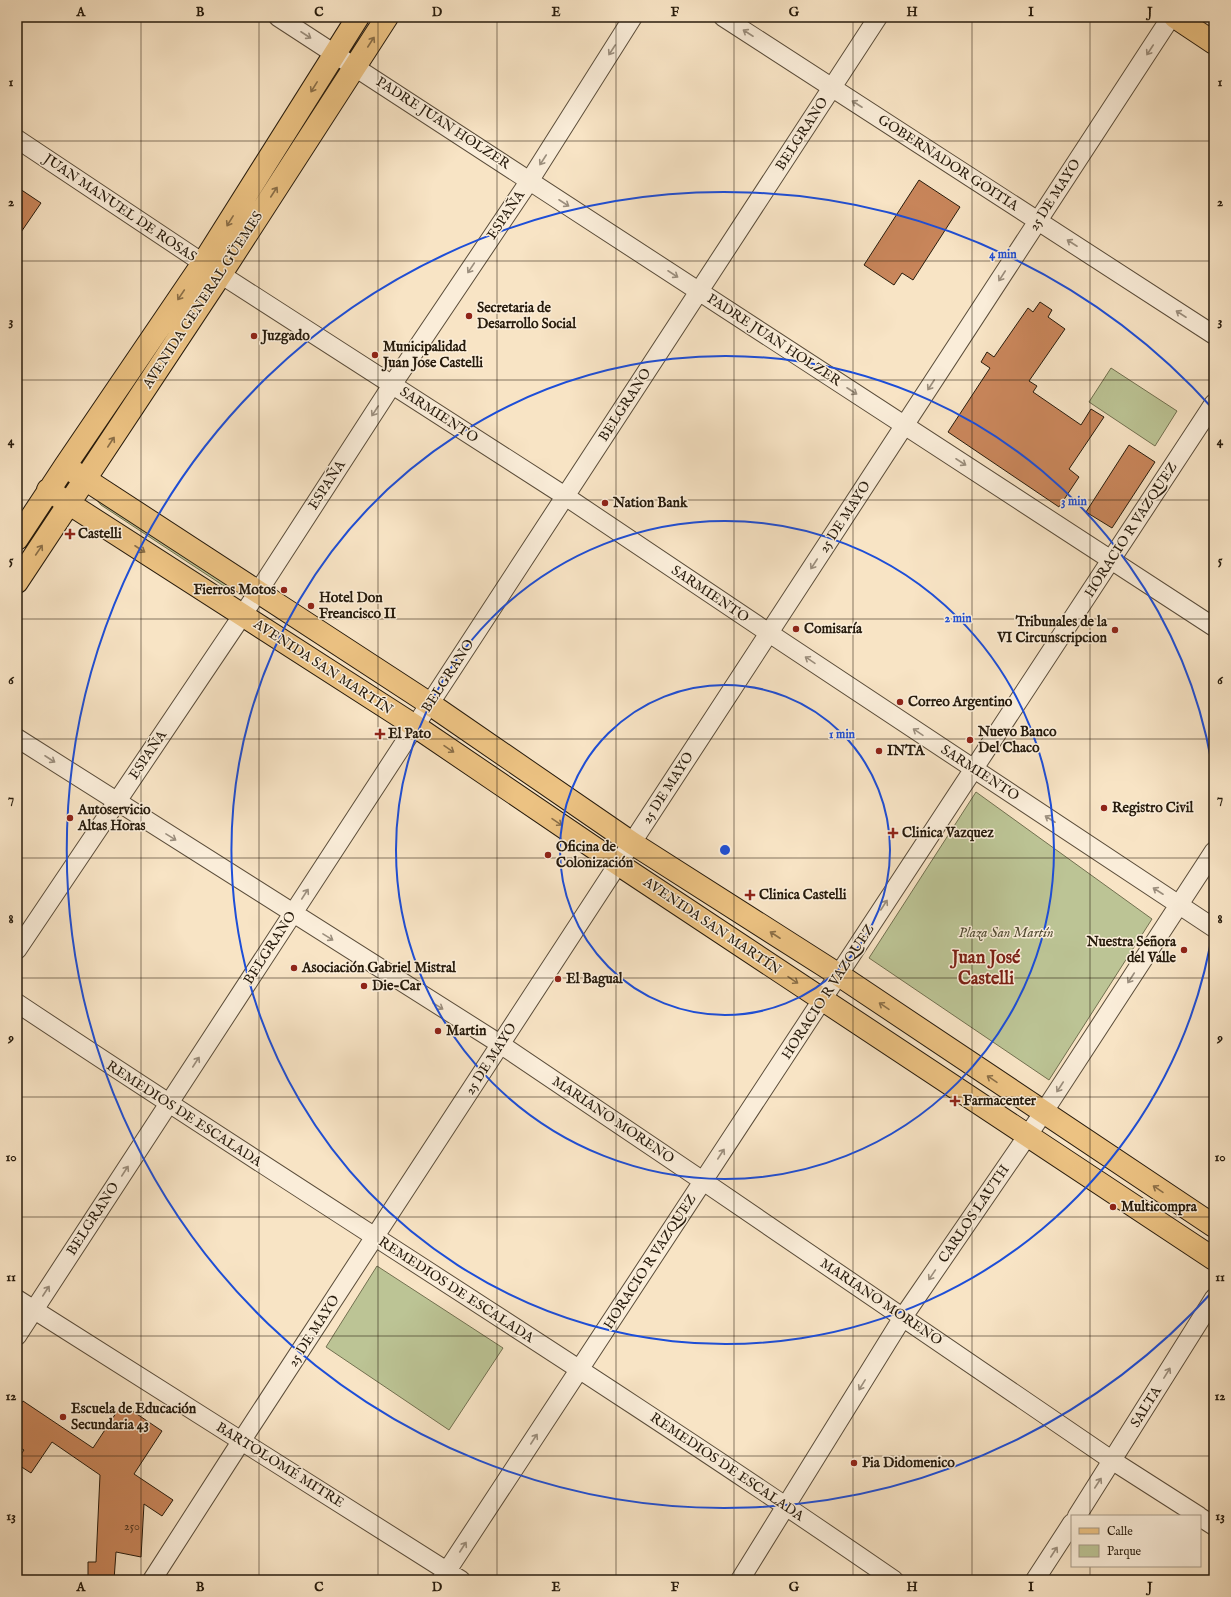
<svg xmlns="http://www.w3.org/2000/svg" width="1231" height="1597" font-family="'IM FELL English',serif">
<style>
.green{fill:#bcc495;stroke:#727050}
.building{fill:#c9865b;stroke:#271b0c}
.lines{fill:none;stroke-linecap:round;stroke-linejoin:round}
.minor-casing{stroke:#5b4d3a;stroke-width:20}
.major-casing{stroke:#271b0c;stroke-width:24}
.minor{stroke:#faedd9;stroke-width:18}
.major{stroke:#ecc282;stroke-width:22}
.oneway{stroke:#9b8e7d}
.oneway2{stroke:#8a6e47}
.grid{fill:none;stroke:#271b0c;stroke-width:1;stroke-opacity:0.55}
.ring{fill:none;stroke:#1d4ed8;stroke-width:2}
.poi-dot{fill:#8f2418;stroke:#faedd9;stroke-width:1.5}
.labels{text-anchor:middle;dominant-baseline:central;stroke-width:3;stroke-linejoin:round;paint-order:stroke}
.number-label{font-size:12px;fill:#503620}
.street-label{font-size:14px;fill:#271b0c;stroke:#faedd9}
.poi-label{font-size:14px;font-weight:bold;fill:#271b0c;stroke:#faedd9;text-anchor:start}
.park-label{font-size:14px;font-style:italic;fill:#544e35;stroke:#faedd9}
.district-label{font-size:18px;font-weight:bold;fill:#7a1f14;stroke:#faedd9}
.centre{fill:#1d4ed8;stroke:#faedd9;stroke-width:2}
.ring-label{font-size:12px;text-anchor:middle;font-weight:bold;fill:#1d4ed8;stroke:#faedd9;stroke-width:3;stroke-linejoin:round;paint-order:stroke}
.neatline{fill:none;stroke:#271b0c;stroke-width:1.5}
.grid-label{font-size:13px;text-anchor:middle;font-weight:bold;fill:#271b0c}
</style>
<rect width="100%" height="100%" fill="#f8e4c5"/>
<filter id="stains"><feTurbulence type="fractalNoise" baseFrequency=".005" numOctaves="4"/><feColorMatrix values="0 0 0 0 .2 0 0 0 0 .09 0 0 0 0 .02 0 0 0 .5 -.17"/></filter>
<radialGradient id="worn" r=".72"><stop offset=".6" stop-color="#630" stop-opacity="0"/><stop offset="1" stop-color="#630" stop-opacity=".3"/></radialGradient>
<path class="green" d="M1111 368 1177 411 1155 446 1089 402Z
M96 499 235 590H230L101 505Z
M976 792 1152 919 1049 1080 869 958Z
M377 1266 503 1348 449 1430 326 1347Z"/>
<path class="building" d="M919 180 960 207 913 280 902 273 894 285 864 265Z
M17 187 41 203 17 238Z
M1040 302 1052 310 1048 317 1065 329 1029 381 1037 386 1033 392 1081 425 1091 409 1104 417 1069 469 1079 477 1059 507 948 432 990 368 981 362 987 352 994 357 1028 308 1033 312Z
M1129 445 1155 462 1112 528 1086 512Z
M23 1401 93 1448 122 1404 162 1431 134 1474 173 1500 162 1516 144 1504 141 1557 116 1552 114 1580H88V1562H96L100 1475 52 1442 31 1473 17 1464V1460L24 1450 17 1446V1411Z"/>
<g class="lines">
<defs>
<path id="minor" d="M278 17 1214 627
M723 17 1214 335
M17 139 203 263 565 496 769 633 1214 928
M17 738 500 1044 703 1181 1113 1461 1199 1516
M17 950 258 592 392 385 530 180 633 17
M17 1003C308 1197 606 1381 894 1580
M17 1299 461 1580
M17 1336 878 17
M1077 1516 1214 1298
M1200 1517 1214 1526
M152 1580 242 1440 1171 17
M441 1580 1214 403
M740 1580 903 1317 1043 1113 1214 851
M1035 1580 1072 1523"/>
<path id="major" d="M1175 17 1214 43
M65 466 430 704 632 843 839 975 1214 1226
M48 490 415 726 618 864 1214 1259
M17 539 65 466 203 263 358 17
M17 582 221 274 387 17"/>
</defs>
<use href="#minor" class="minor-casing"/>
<use href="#major" class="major-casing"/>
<use href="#minor" class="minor"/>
<use href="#major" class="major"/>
</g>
<defs><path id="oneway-shaft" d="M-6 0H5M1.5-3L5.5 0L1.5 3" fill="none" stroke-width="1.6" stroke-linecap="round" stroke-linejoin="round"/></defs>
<g class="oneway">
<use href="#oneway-shaft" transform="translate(748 33) rotate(-147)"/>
<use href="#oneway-shaft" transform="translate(306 35) rotate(33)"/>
<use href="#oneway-shaft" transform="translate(612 50) rotate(123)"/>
<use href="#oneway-shaft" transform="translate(1150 50) rotate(123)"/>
<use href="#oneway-shaft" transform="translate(857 104) rotate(-147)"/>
<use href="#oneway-shaft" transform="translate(543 160) rotate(123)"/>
<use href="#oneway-shaft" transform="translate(564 203) rotate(33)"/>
<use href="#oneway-shaft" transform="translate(1072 243) rotate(-147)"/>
<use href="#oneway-shaft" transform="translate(471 268) rotate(124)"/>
<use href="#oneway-shaft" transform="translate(673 274) rotate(33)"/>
<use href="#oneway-shaft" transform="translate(1002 276) rotate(123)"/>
<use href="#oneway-shaft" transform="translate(1181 314) rotate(-147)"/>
<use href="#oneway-shaft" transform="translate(931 385) rotate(123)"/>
<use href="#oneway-shaft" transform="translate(852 391) rotate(33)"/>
<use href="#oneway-shaft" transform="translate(375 411) rotate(123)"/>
<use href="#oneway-shaft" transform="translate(961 462) rotate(33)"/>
<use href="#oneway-shaft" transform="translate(814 564) rotate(123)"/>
<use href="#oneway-shaft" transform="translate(810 660) rotate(-146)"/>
<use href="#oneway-shaft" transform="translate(918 732) rotate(-146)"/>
<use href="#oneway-shaft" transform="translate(50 759) rotate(33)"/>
<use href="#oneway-shaft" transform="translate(1050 819) rotate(-147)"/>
<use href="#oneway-shaft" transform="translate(171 837) rotate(32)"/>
<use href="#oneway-shaft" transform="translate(1158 891) rotate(-147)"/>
<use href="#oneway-shaft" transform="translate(305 894) rotate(-57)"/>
<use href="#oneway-shaft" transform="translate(884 905) rotate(-57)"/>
<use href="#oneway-shaft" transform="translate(328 937) rotate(32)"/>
<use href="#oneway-shaft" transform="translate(1131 978) rotate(123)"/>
<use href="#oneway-shaft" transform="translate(438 1006) rotate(32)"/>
<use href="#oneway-shaft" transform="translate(196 1062) rotate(-57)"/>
<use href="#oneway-shaft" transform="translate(1060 1087) rotate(123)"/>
<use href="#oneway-shaft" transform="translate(721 1154) rotate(-57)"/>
<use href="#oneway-shaft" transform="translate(125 1171) rotate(-57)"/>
<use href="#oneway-shaft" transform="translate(932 1275) rotate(124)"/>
<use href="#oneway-shaft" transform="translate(46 1291) rotate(-57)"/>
<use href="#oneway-shaft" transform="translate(1167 1373) rotate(-58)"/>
<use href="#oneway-shaft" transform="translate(862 1385) rotate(122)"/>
<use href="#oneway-shaft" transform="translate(534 1439) rotate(-57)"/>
<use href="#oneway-shaft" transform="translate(1098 1483) rotate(-57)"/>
<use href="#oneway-shaft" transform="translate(463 1547) rotate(-57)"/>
<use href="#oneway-shaft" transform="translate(1054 1552) rotate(-57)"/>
</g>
<g class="oneway2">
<use href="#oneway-shaft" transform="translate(371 42) rotate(-57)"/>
<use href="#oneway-shaft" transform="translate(314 87) rotate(122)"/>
<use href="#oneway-shaft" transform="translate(274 192) rotate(-57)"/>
<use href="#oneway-shaft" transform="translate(230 221) rotate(122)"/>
<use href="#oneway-shaft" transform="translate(181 295) rotate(124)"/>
<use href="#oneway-shaft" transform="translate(111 442) rotate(-57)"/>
<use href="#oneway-shaft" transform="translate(140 549) rotate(33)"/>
<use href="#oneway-shaft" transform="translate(39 550) rotate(-56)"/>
<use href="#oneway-shaft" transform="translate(449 749) rotate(34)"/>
<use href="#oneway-shaft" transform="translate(557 822) rotate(34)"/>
<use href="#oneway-shaft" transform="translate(775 935) rotate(-147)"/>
<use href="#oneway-shaft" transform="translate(793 980) rotate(34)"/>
<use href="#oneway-shaft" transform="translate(884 1006) rotate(-146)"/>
<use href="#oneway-shaft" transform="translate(992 1079) rotate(-146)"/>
<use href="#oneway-shaft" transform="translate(1158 1189) rotate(-146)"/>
</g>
<path class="grid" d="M141 17V1580M259 17V1580M378 17V1580M497 17V1580M616 17V1580M734 17V1580M853 17V1580M972 17V1580M1090 17V1516M17 141H1214M17 261H1214M17 380H1214M17 500H1214M17 619H1214M17 739H1214M17 858H1214M17 978H1214M17 1097H1214M17 1217H1214M17 1336H1214M17 1456H1214M1090 1566V1580"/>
<g class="ring">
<circle cx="725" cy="850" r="165"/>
<circle cx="725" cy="850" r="329"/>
<path d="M1214 923A494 494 0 1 1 1214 777"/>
<path d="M1214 1290A658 658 0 1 1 1214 410"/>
</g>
<g class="poi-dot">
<circle cx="469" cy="316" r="4"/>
<circle cx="254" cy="336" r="4"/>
<circle cx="375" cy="355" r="4"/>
<circle cx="605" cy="503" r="4"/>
<path d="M68 528h4v4h4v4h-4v4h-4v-4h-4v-4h4z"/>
<circle cx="284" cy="590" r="4"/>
<circle cx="311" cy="606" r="4"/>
<circle cx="796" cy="629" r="4"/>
<circle cx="1115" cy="630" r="4"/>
<circle cx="900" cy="702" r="4"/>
<path d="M378 728h4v4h4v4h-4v4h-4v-4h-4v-4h4z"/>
<circle cx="970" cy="740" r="4"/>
<circle cx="879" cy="751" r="4"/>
<circle cx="1104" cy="808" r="4"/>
<circle cx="70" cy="818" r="4"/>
<path d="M891 827h4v4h4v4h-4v4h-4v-4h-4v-4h4z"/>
<circle cx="548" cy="855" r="4"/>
<path d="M748 889h4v4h4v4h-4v4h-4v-4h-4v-4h4z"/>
<circle cx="1184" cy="950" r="4"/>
<circle cx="294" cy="968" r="4"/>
<circle cx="558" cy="979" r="4"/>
<circle cx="364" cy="986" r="4"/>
<circle cx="438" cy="1031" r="4"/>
<path d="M953 1095h4v4h4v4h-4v4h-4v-4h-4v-4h4z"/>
<circle cx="1113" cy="1207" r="4"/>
<circle cx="63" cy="1417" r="4"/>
<circle cx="854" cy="1463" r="4"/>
</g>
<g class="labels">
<g class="number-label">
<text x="132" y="1526">250</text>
</g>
<g class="street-label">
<text transform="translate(443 123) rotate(33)">PADRE JUAN HOLZER</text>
<text transform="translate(802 134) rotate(-57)">BELGRANO</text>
<text transform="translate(948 163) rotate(33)">GOBERNADOR GOITIA</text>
<text transform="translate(1055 195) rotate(-57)">25 DE MAYO</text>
<text transform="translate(120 208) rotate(34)">JUAN MANUEL DE ROSAS</text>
<text transform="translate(506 215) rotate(-56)">ESPAÑA</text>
<text transform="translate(203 300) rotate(-57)">AVENIDA GENERAL GÜEMES</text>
<text transform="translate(774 340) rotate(33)">PADRE JUAN HOLZER</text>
<text transform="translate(625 405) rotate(-57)">BELGRANO</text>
<text transform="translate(439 415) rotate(33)">SARMIENTO</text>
<text transform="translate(327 485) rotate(-57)">ESPAÑA</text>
<text transform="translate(845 517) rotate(-57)">25 DE MAYO</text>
<text transform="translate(1131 530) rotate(-57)">HORACIO R VAZQUEZ</text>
<text transform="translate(710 594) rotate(34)">SARMIENTO</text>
<text transform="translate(323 667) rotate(33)">AVENIDA SAN MARTÍN</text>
<text transform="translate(448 676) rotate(-57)">BELGRANO</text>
<text transform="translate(148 755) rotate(-56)">ESPAÑA</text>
<text transform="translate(980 773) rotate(33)">SARMIENTO</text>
<text transform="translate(668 788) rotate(-57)">25 DE MAYO</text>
<text transform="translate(712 926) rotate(34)">AVENIDA SAN MARTÍN</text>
<text transform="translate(270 948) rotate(-57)">BELGRANO</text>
<text transform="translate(828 992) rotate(-57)">HORACIO R VAZQUEZ</text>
<text transform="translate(491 1059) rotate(-57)">25 DE MAYO</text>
<text transform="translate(184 1114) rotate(33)">REMEDIOS DE ESCALADA</text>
<text transform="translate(613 1120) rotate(34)">MARIANO MORENO</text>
<text transform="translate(974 1214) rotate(-56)">CARLOS LAUTH</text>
<text transform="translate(93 1219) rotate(-57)">BELGRANO</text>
<text transform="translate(650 1262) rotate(-57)">HORACIO R VAZQUEZ</text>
<text transform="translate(456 1290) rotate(33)">REMEDIOS DE ESCALADA</text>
<text transform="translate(881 1302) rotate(34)">MARIANO MORENO</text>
<text transform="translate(314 1331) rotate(-57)">25 DE MAYO</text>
<text transform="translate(1146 1407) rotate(-58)">SALTA</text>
<text transform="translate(280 1465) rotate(32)">BARTOLOMÉ MITRE</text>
<text transform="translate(727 1467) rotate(34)">REMEDIOS DE ESCALADA</text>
</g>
<g class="poi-label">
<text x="477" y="308">Secretaria de<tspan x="477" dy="16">Desarrollo Social</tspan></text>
<text x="262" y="336">Juzgado</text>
<text x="383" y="347">Municipalidad<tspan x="383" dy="16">Juan Jose Castelli</tspan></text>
<text x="613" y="503">Nation Bank</text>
<text x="78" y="534">Castelli</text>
<text x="276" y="590" text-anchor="end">Fierros Motos</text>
<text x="319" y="598">Hotel Don<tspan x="319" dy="16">Freancisco II</tspan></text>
<text x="1107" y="622" text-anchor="end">Tribunales de la<tspan x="1107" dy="16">VI Circunscripcion</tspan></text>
<text x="804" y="629">Comisaría</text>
<text x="908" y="702">Correo Argentino</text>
<text x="978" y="732">Nuevo Banco<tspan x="978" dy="16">Del Chaco</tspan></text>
<text x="388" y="734">El Pato</text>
<text x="887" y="751">INTA</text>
<text x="1112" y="808">Registro Civil</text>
<text x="78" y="810">Autoservicio<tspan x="78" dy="16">Altas Horas</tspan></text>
<text x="902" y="833">Clinica Vazquez</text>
<text x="556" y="847">Oficina de<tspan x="556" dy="16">Colonización</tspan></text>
<text x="759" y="895">Clinica Castelli</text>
<text x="1176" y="942" text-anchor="end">Nuestra Señora<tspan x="1176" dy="16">del Valle</tspan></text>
<text x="302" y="968">Asociación Gabriel Mistral</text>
<text x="566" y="979">El Bagual</text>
<text x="372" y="986">Die-Car</text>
<text x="446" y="1031">Martin</text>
<text x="963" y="1101">Farmacenter</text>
<text x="1121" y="1207">Multicompra</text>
<text x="71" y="1409">Escuela de Educación<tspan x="71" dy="16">Secundaria 43</tspan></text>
<text x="862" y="1463">Pia Didomenico</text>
</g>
<g class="park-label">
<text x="1006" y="933">Plaza San Martín</text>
</g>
<g class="district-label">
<text x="986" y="958">Juan José<tspan x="986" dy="21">Castelli</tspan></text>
</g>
</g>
<circle cx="725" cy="850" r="6" class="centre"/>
<g class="ring-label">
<text x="1003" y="258">4 min</text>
<text x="1074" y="505">3 min</text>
<text x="958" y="622">2 min</text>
<text x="842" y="738">1 min</text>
</g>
<rect width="1231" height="1597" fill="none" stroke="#f8e4c5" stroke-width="44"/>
<rect x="1071" y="1515" width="130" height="52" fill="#faedd9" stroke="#a69987"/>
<rect x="1079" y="1528" width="20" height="6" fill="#ecc282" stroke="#a69987"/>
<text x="1107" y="1535" font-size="12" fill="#271b0c">Calle</text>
<rect x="1079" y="1545" width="20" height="12" fill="#bcc495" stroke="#a69987"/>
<text x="1107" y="1555" font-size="12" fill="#271b0c">Parque</text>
<rect x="22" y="22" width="1187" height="1553" class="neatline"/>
<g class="grid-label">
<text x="81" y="16">A</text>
<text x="200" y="16">B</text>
<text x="319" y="16">C</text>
<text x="437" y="16">D</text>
<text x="556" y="16">E</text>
<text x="675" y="16">F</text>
<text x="794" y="16">G</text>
<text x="912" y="16">H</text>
<text x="1031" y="16">I</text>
<text x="1150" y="16">J</text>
<text x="11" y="86">1</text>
<text x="1220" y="86">1</text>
<text x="11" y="206">2</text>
<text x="1220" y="206">2</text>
<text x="11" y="325">3</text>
<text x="1220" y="325">3</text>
<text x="11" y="445">4</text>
<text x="1220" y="445">4</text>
<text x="11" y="564">5</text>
<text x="1220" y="564">5</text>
<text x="11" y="684">6</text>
<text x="1220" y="684">6</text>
<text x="11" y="803">7</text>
<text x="1220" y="803">7</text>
<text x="11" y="923">8</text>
<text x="1220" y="923">8</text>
<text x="11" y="1042">9</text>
<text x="1220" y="1042">9</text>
<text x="11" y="1161">10</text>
<text x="1220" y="1161">10</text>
<text x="11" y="1281">11</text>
<text x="1220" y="1281">11</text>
<text x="11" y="1400">12</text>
<text x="1220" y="1400">12</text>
<text x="11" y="1520">13</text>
<text x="1220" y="1520">13</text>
<text x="81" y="1591">A</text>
<text x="200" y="1591">B</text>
<text x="319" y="1591">C</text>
<text x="437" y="1591">D</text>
<text x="556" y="1591">E</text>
<text x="675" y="1591">F</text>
<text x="794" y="1591">G</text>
<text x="912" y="1591">H</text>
<text x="1031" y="1591">I</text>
<text x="1150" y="1591">J</text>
</g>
<rect width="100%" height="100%" filter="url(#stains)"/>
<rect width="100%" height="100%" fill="url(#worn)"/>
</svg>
